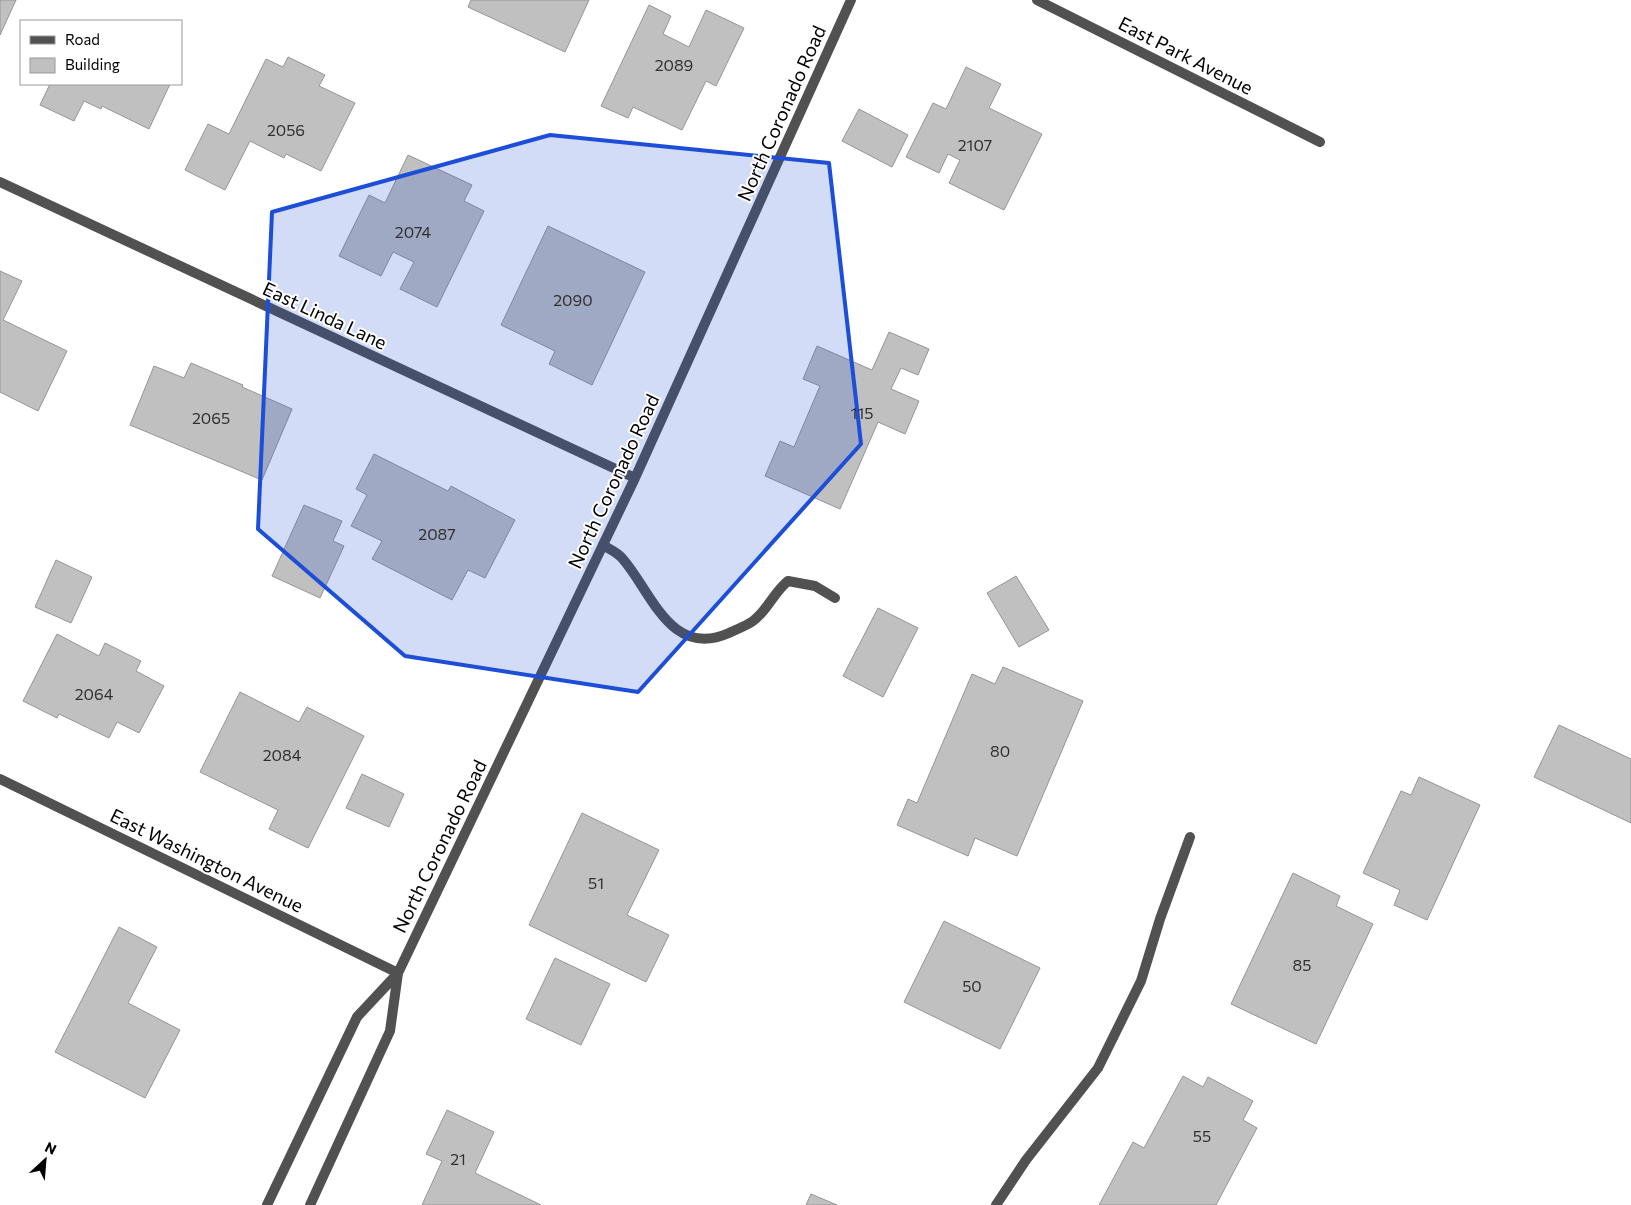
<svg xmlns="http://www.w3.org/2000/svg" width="1631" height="1205" font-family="Commissioner,sans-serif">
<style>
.building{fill:#c0c0c0;stroke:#959595}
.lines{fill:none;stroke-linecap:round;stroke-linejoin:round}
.service{stroke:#515151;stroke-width:10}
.minor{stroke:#515151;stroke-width:10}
.marked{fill:#1d4ed8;fill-opacity:0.2;stroke:#1d4ed8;stroke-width:4;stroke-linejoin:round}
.labels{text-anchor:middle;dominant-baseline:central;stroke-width:4;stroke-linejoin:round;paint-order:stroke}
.number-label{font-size:16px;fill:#303030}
.street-label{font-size:19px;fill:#000;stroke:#fff}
</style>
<rect width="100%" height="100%" fill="#fff"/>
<path class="building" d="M0 0H16L0 35Z
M471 0H589L565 52 468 7Z
M649 5 671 16 663 34 689 47 706 10 744 28 716 86 706 81 682 130 633 107 628 118 601 106Z
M288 57 325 75 319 86 355 103 321 171 286 154 284 158 250 141 225 190 185 170 208 124 229 134 266 59 283 67Z
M966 67 1001 84 989 108 1042 134 1004 210 949 183 960 160 948 154 939 173 906 157 933 103 946 109Z
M50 84H170L149 129 102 106 101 109 84 101 74 121 40 105Z
M859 109 908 135 892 167 842 141Z
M408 155 472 185 464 201 484 211 437 307 400 289 414 262 393 252 381 276 339 256 369 195 385 203Z
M548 226 645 272 592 385 549 364 555 351 501 325Z
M0 271 22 281 3 320 67 351 38 411 0 392Z
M889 332 929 349 918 375 901 368 891 389 919 401 905 434 878 422 840 509 765 476 780 441 794 447 820 386 803 379 817 346 872 370Z
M191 363 243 385 242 387 292 409 262 480 130 425 154 366 184 378Z
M374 454 448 491 451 486 515 520 485 578 468 570 452 600 372 559 382 541 351 526 367 495 356 489Z
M304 505 342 521 333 541 344 546 320 598 272 576Z
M56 560 92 577 71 623 35 607Z
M1016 576 1049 630 1019 647 987 593Z
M878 608 918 628 883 697 843 676Z
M57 634 99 656 105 643 141 661 136 671 164 686 139 733 117 722 109 738 59 714 57 718 23 701Z
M1003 667 1083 701 1017 856 975 838 968 856 897 825 908 799 917 803 972 674 995 684Z
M240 692 299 722 307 707 364 736 308 848 269 829 278 810 200 772Z
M1559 725 1631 759V823L1534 777Z
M362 774 404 794 389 827 346 808Z
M1419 777 1480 805 1427 920 1394 905 1400 890 1363 873 1401 791 1411 795Z
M582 813 659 850 627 915 669 935 646 982 529 925Z
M1293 873 1340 896 1336 906 1373 924 1316 1044 1231 1004Z
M944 921 1040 968 1000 1049 904 1002Z
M119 927 157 947 128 1003 180 1030 145 1098 55 1052Z
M555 958 610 984 581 1045 526 1019Z
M1183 1076 1203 1087 1208 1077 1253 1101 1243 1120 1257 1128 1216 1205H1099L1133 1142 1144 1148Z
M447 1110 494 1132 475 1173 541 1205H422L442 1161 426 1154Z
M811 1194 837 1205H806Z"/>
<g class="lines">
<path class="service" d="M603 545C609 549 617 552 622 558 652 592 670 659 729 633 737 629 746 626 753 621 767 611 774 592 788 581L815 586 835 598"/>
<path class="minor" d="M1037 0 1320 142
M0 182 635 478
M0 779 398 973
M267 1205 357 1017 398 973 635 478 851 0
M310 1205 390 1031 398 973
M996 1205 1026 1160 1098 1068 1141 981 1160 919 1190 837"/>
</g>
<path class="marked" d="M550 135 829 163 861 444 638 692 405 656 258 529 272 212Z"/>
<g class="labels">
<g class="number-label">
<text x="674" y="64">2089</text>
<text x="286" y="129">2056</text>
<text x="975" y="144">2107</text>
<text x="413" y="231">2074</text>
<text x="573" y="299">2090</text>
<text x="862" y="412">115</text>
<text x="211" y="417">2065</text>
<text x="437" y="533">2087</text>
<text x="94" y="693">2064</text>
<text x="1000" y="750">80</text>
<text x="282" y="754">2084</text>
<text x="596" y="882">51</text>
<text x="1302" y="964">85</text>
<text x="972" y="985">50</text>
<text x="1202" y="1135">55</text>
<text x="458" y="1158">21</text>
</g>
<g class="street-label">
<text transform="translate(1186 55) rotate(27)">East Park Avenue</text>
<text transform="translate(781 113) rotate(-66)">North Coronado Road</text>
<text transform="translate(325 315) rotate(25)">East Linda Lane</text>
<text transform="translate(613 481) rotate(-65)">North Coronado Road</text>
<text transform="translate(439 846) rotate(-64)">North Coronado Road</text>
<text transform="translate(207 860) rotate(26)">East Washington Avenue</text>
</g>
</g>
<rect x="20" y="20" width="162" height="65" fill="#ffffff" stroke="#999999"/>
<rect x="30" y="36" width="25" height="8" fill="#515151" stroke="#999999"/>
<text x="65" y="45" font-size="15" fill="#000000">Road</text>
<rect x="30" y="58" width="25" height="15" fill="#c0c0c0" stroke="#999999"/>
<text x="65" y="70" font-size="15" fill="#000000">Building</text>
<g transform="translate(45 1160) rotate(26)" stroke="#ffffff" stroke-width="4" paint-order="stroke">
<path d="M0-4L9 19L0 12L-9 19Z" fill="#000000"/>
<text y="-8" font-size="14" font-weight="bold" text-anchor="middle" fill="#000000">N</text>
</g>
</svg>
